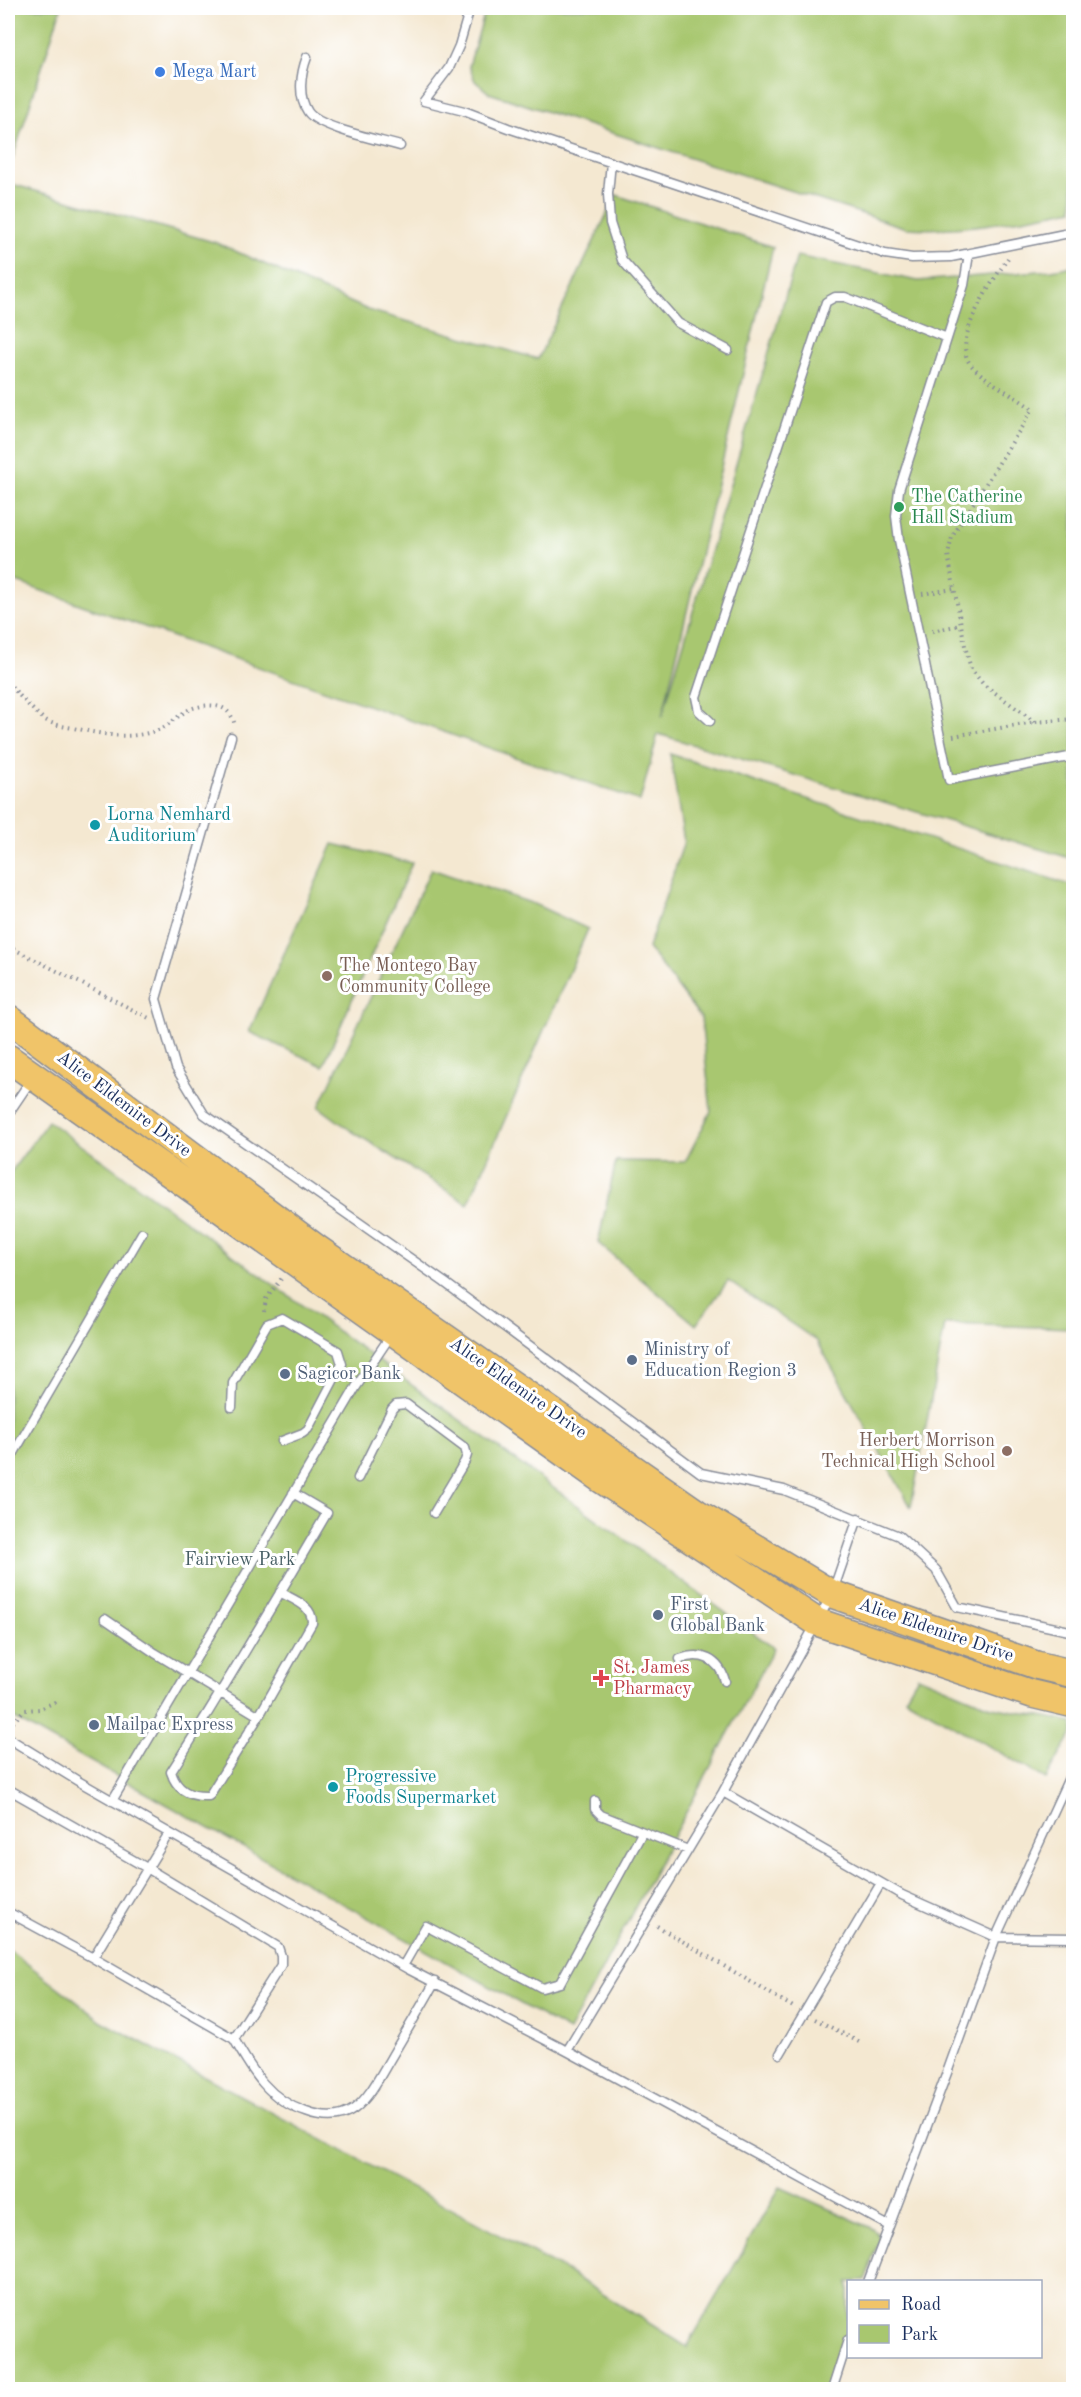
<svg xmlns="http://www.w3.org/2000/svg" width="1081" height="2397" font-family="'Old Standard TT',serif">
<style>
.green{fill:#a8c76f;stroke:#627b66;stroke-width:1.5}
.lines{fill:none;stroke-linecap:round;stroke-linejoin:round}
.lane-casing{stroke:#888c98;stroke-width:11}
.primary-casing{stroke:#888c98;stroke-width:30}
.path{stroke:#888c98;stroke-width:4;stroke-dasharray:1.5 4.5;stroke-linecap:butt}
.lane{stroke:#fff;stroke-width:8}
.primary{stroke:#f0c469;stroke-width:27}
.shop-dot{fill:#3f7fe0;stroke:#fff;stroke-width:2}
.leisure-dot{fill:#2e9e5b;stroke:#fff;stroke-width:2}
.culture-dot{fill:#0f9aa8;stroke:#fff;stroke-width:2}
.education-dot{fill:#8d6e63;stroke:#fff;stroke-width:2}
.service-dot{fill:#5c6f8a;stroke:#fff;stroke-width:2}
.health-dot{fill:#e0444e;stroke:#fff;stroke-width:2}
.labels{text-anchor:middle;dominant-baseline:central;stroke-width:6;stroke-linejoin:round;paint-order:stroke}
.shop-label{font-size:18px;fill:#366cbe;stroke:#fff;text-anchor:start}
.leisure-label{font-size:18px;fill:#27864d;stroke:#fff;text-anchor:start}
.culture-label{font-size:18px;fill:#0d838f;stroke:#fff;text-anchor:start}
.education-label{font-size:18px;fill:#785e54;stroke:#fff;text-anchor:start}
.street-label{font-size:18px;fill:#1b2f5e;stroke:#fff}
.service-label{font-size:18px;fill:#4e5e75;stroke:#fff;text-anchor:start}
.park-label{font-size:18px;fill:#455d63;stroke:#fff}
.health-label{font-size:18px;fill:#be3a42;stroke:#fff;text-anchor:start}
</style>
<rect width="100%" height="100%" fill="#fff"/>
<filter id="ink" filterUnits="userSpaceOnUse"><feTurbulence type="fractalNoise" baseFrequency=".0167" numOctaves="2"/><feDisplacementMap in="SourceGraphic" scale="12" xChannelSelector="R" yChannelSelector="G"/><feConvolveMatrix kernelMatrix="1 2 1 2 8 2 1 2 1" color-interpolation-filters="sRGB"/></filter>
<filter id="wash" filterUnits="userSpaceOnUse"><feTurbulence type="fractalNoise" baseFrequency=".008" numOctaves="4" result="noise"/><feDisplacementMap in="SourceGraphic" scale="24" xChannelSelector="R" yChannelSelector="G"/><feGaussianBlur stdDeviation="1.35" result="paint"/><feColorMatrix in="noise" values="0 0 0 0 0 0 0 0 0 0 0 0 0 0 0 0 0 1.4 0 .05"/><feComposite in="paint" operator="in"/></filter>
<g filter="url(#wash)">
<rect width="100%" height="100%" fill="#f4e8d1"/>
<path class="green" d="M8 8H61L8 173Z
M486 8H1073V209C1018 220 963 232 906 228L489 93 475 81 469 66Z
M8 183 217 243 368 310 538 359 616 195 773 247 662 717 797 256 918 281 1052 270 1073 266V859L658 734 640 801 8 579Z
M670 754 1073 886V1328L945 1324 911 1507 817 1341 728 1281 696 1325 598 1243 616 1161 685 1162 711 1111 701 1018 648 948 684 842Z
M333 844 412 863 323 1066 249 1032Z
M431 869 534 904 588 929 468 1204 350 1130 319 1107Z
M48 1121 774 1648 569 2031 8 1715V1176Z
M918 1676 992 1707 1073 1722V1732L1046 1779 905 1698Z
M8 1949 102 2021 566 2271 687 2347 780 2187 869 2227 877 2233 879 2239 865 2281 848 2282V2329L828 2389H8Z"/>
</g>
<g filter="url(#ink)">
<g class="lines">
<defs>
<path id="lane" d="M470 8 459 46 449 68 424 101 464 111 508 128 885 254 912 258 951 257 1074 232
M307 57C301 73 297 96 308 112 319 128 380 140 400 146
M611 162 608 194 610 223 622 260 678 323 728 350
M1071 233 1074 243
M969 254 964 285 899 490 896 516 899 540 949 780 1074 756
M710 721 699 711 696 697 826 302 835 297H845L947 338
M231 737 156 999 176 1068 204 1114 444 1282 701 1473 784 1490 899 1536 936 1570 957 1607 1074 1632
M8 1114 31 1080
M232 1407 233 1383 267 1324 282 1318 338 1351 342 1364 308 1429 303 1433 282 1441
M8 1463 142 1233
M358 1478 392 1409 396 1405 406 1404 465 1448 467 1455 465 1461 434 1513
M280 1592C293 1600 313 1605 312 1623L259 1716 209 1796C190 1797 177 1791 171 1772 225 1687 276 1600 327 1513L293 1493
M105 1619 155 1653 259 1716
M680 1659C701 1651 719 1659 725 1681
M8 1738 78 1781 408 1969 567 2051 889 2226
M8 1789 147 1868 278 1947 281 1956V1965L234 2039
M723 1792 902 1895 996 1937 1074 1938
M112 1801 356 1387 391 1335
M595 1801V1809L601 1815 688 1850
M8 1912 93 1958 234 2039C252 2071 269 2100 306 2112 322 2118 339 2120 354 2109 369 2098 379 2078 389 2061 404 2035 420 2009 435 1982
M93 1958 169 1833
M403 1966 426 1926 542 1988 560 1983 642 1833
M567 2051 723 1792 817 1622 832 1594 858 1518
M780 2054 881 1883
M868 2282 948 2070 996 1937 1074 1767
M832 2390 848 2340"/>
<path id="primary" d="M8 1018 316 1248 697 1513 832 1594 1036 1665 1074 1674
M8 1058 601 1479 817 1622 1032 1694 1074 1704"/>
</defs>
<use href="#lane" class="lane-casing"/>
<use href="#primary" class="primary-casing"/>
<path class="path" d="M1008 258C994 280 948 342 972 366 985 380 1016 397 1033 409L952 537 948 555 965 646 971 669 983 684 1035 722
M922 594 954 589
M932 631 960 625
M8 682C17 693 28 706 39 715 48 724 61 726 73 728 103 734 127 741 158 730 172 725 181 710 197 707 215 703 232 706 235 727
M953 736 1035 722 1074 719
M8 946 149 1018
M264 1311 266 1299 281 1279
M9 1727 24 1710 40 1709 59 1700
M657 1926 793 2007
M815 2019 861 2043"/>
<use href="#lane" class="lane"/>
<use href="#primary" class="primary"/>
</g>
</g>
<circle class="shop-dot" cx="160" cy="72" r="6"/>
<circle class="leisure-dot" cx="899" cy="507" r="6"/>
<g class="culture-dot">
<circle cx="95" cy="825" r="6"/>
<circle cx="333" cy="1787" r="6"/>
</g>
<g class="education-dot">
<circle cx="327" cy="976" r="6"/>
<circle cx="1007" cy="1451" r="6"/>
</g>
<g class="service-dot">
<circle cx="632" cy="1360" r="6"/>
<circle cx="285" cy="1374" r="6"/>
<circle cx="658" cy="1615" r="6"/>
<circle cx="94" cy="1725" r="6"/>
</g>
<path class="health-dot" d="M598 1669h6v6h6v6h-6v6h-6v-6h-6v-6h6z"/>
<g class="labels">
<g class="shop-label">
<text x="172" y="72">Mega Mart</text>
</g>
<g class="leisure-label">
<text x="911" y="497">The Catherine<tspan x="911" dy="21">Hall Stadium</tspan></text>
</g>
<g class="culture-label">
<text x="107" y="815">Lorna Nemhard<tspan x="107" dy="21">Auditorium</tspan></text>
<text x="345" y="1777">Progressive<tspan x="345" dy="21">Foods Supermarket</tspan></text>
</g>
<g class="education-label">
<text x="339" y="966">The Montego Bay<tspan x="339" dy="21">Community College</tspan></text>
<text x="995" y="1441" text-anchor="end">Herbert Morrison<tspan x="995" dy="21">Technical High School</tspan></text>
</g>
<g class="street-label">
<text transform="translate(124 1104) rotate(37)">Alice Eldemire Drive</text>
<text transform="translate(518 1388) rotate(35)">Alice Eldemire Drive</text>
<text transform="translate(936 1630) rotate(19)">Alice Eldemire Drive</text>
</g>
<g class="service-label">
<text x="644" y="1350">Ministry of<tspan x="644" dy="21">Education Region 3</tspan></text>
<text x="297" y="1374">Sagicor Bank</text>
<text x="670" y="1605">First<tspan x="670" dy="21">Global Bank</tspan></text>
<text x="106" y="1725">Mailpac Express</text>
</g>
<g class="park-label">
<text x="240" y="1560">Fairview Park</text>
</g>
<g class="health-label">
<text x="613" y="1668">St. James<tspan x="613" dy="21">Pharmacy</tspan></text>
</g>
</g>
<rect width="1081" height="2397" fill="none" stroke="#fff" stroke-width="30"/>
<rect x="847" y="2280" width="195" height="78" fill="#ffffff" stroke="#a4acbf" stroke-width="1.5"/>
<rect x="859" y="2300" width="30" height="9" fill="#f0c469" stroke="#a4acbf" stroke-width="1.5"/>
<text x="901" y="2310" font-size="18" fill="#1b2f5e">Road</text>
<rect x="859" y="2325" width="30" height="18" fill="#a8c76f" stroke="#a4acbf" stroke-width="1.5"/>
<text x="901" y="2340" font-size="18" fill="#1b2f5e">Park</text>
</svg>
